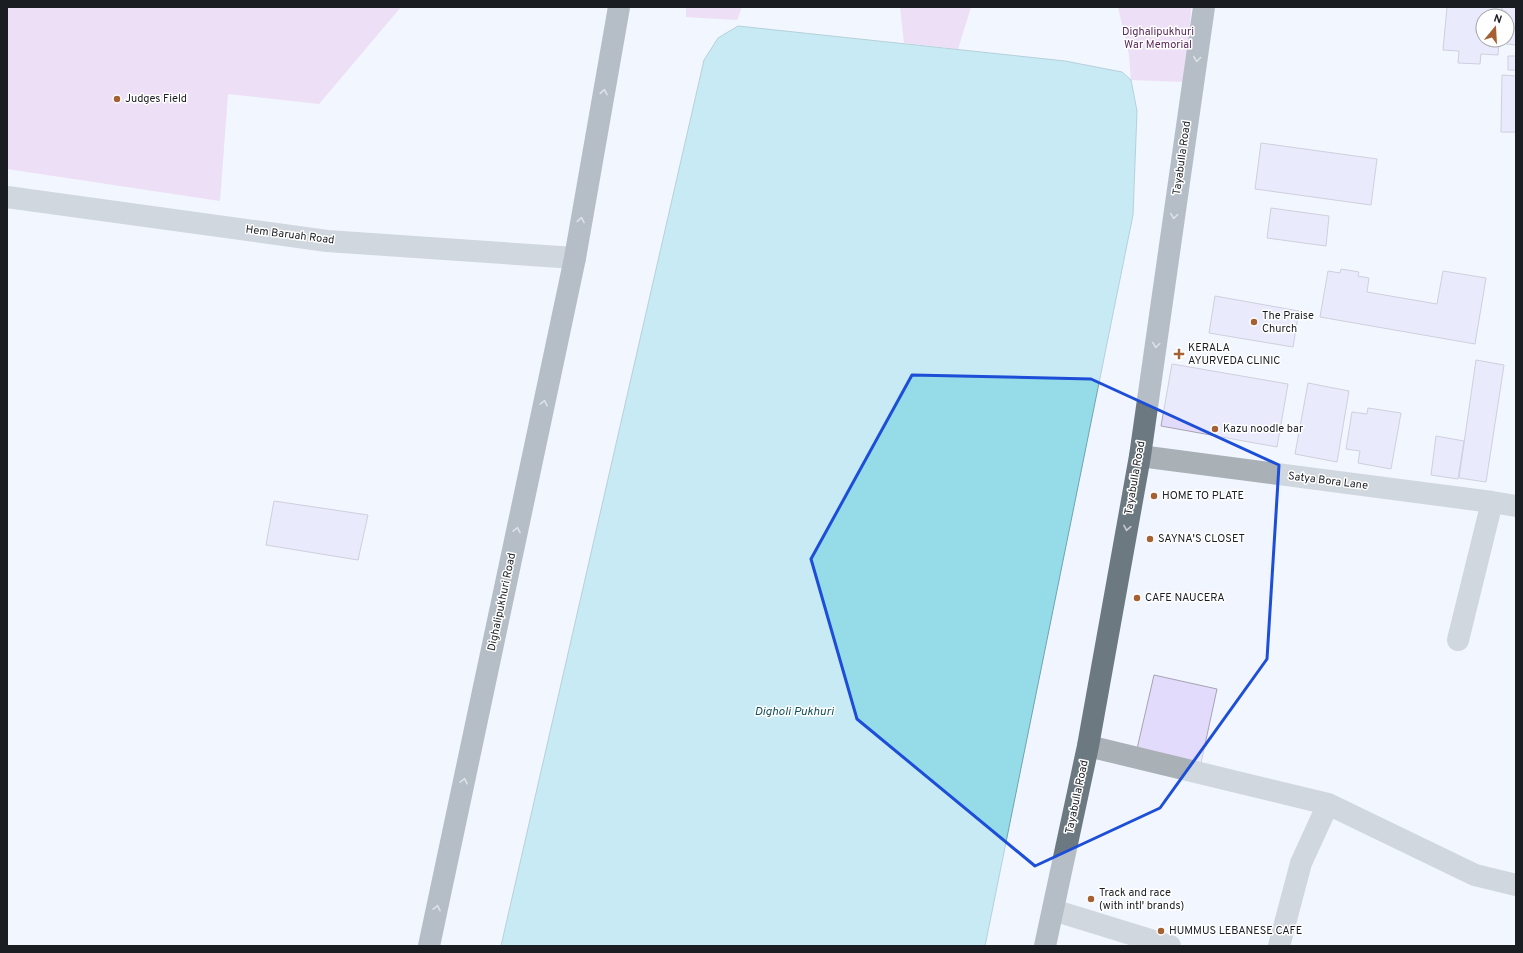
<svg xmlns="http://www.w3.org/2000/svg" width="1523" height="953" font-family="Overpass,sans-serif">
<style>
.green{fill:#e9c4e9}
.water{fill:#95dce8;stroke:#70a3ad}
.building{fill:#e3dbfb;stroke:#a6a2b2}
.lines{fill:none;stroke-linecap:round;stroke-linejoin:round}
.minor{stroke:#aab1b6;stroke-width:22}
.tertiary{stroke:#aab1b6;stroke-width:22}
.primary{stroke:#6d7981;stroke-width:22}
.oneway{stroke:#c5c9cd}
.marked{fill:none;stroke:#1d4ed8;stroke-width:3;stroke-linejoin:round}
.poi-dot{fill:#a56132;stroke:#fff;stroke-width:1.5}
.labels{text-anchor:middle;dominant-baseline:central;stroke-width:3;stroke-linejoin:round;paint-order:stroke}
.park-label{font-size:11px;fill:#5b2a5d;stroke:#fff}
.poi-label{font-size:11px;fill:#1a1d22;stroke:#fff;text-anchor:start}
.street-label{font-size:11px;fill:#1a1d22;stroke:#fff}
.water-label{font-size:12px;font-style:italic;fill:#14515a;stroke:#fff}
</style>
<rect width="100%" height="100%" fill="#f1f5ff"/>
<path class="green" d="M7 7H401L319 104 228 94 220 201 7 169Z
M686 7H742L737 20 686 17Z
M900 7H971L958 49 904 43Z
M1118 7H1191L1187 82 1131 80 1129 55Z"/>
<path class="water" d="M738 26 1065 61 1122 72 1131 80 1137 111 1133 215 985 946H501L704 60 718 38Z"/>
<path class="building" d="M1447 7H1502V16H1483V40H1499L1498 55 1481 54 1480 64 1458 63 1459 51 1443 50Z
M1502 7H1516V45L1499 43V40H1507V16H1502Z
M1508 56H1516V70H1508Z
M1502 75 1516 76V132H1501Z
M1261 143 1377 159 1371 205 1255 189Z
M1271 208 1329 216 1326 246 1267 238Z
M1341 269 1359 272 1358 276 1369 278 1367 292 1437 304 1443 271 1486 278 1475 344 1320 317 1328 271 1340 273Z
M1215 296 1299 311 1293 347 1209 333Z
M1476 360 1504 365 1486 482 1459 478Z
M1172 364 1288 384 1277 447 1161 426Z
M1308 383 1349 391 1337 462 1295 454Z
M1368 408 1401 413 1391 469 1358 463 1360 451 1346 449 1352 412 1367 414Z
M1436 436 1464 441 1458 479 1431 475Z
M274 501 368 515 358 560 266 545Z
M1154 675 1217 689 1201 763 1137 749Z"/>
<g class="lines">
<path class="minor" d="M1140 456 1492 502 1516 506
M1458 640 1492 502
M1088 746 1328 804 1475 875 1516 885
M1053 910 1170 946
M1279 946 1301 863 1328 804"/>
<path class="tertiary" d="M7 197 327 241 575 258"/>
<path class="primary" d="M429 946 575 258 619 7
M1045 946 1088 746 1140 456 1204 7"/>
</g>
<defs><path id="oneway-chevron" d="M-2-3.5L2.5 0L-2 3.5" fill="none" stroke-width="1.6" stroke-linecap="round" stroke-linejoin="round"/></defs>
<g class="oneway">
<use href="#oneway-chevron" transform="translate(1197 59) rotate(98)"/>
<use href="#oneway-chevron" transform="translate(604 92) rotate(-80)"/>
<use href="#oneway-chevron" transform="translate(1174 216) rotate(98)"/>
<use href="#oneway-chevron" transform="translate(581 220) rotate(-80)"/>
<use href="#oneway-chevron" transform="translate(1156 345) rotate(98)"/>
<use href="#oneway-chevron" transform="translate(544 403) rotate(-78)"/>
<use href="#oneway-chevron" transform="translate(1127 528) rotate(100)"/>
<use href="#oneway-chevron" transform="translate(517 530) rotate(-78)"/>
<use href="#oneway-chevron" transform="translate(464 781) rotate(-78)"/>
<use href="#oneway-chevron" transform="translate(437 908) rotate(-78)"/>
</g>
<path d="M0 0H1523V953H0ZM912 375 1091 379 1279 465 1267 659 1160 808 1035 866 857 719 811 559Z" fill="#f1f5ff" fill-opacity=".55" fill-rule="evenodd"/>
<path class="marked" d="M912 375 1091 379 1279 465 1267 659 1160 808 1035 866 857 719 811 559Z"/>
<g class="poi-dot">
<circle cx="117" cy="99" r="4"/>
<circle cx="1254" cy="322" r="4"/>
<path d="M1177 348h4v4h4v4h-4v4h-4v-4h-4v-4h4z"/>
<circle cx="1215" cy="429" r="4"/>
<circle cx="1154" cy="496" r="4"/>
<circle cx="1150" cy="539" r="4"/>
<circle cx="1137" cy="598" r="4"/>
<circle cx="1091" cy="899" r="4"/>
<circle cx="1161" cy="931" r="4"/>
</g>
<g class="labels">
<g class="park-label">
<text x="1158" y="32">Dighalipukhuri<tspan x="1158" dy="13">War Memorial</tspan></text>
</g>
<g class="poi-label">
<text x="125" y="99">Judges Field</text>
<text x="1262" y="316">The Praise<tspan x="1262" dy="13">Church</tspan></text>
<text x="1188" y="348">KERALA<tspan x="1188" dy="13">AYURVEDA CLINIC</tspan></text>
<text x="1223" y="429">Kazu noodle bar</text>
<text x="1162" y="496">HOME TO PLATE</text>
<text x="1158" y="539">SAYNA'S CLOSET</text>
<text x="1145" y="598">CAFE NAUCERA</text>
<text x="1099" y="893">Track and race<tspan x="1099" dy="13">(with intl' brands)</tspan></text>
<text x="1169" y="931">HUMMUS LEBANESE CAFE</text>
</g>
<g class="street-label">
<text transform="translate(1182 158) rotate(-82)">Tayabulla Road</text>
<text transform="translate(290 235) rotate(7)">Hem Baruah Road</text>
<text transform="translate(1135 478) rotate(-80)">Tayabulla Road</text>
<text transform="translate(1328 481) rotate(7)">Satya Bora Lane</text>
<text transform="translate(502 602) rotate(-78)">Dighalipukhuri Road</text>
<text transform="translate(1077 797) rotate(-78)">Tayabulla Road</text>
</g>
<g class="water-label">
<text x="794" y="712">Digholi Pukhuri</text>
</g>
</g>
<rect width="1523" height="953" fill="none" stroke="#1a1d22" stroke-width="16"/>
<g transform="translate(1495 28) rotate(18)"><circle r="19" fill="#ffffff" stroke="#a3a5a7"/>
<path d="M0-3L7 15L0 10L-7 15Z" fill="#a56132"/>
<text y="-6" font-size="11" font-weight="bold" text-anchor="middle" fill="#1a1d22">N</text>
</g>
</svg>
